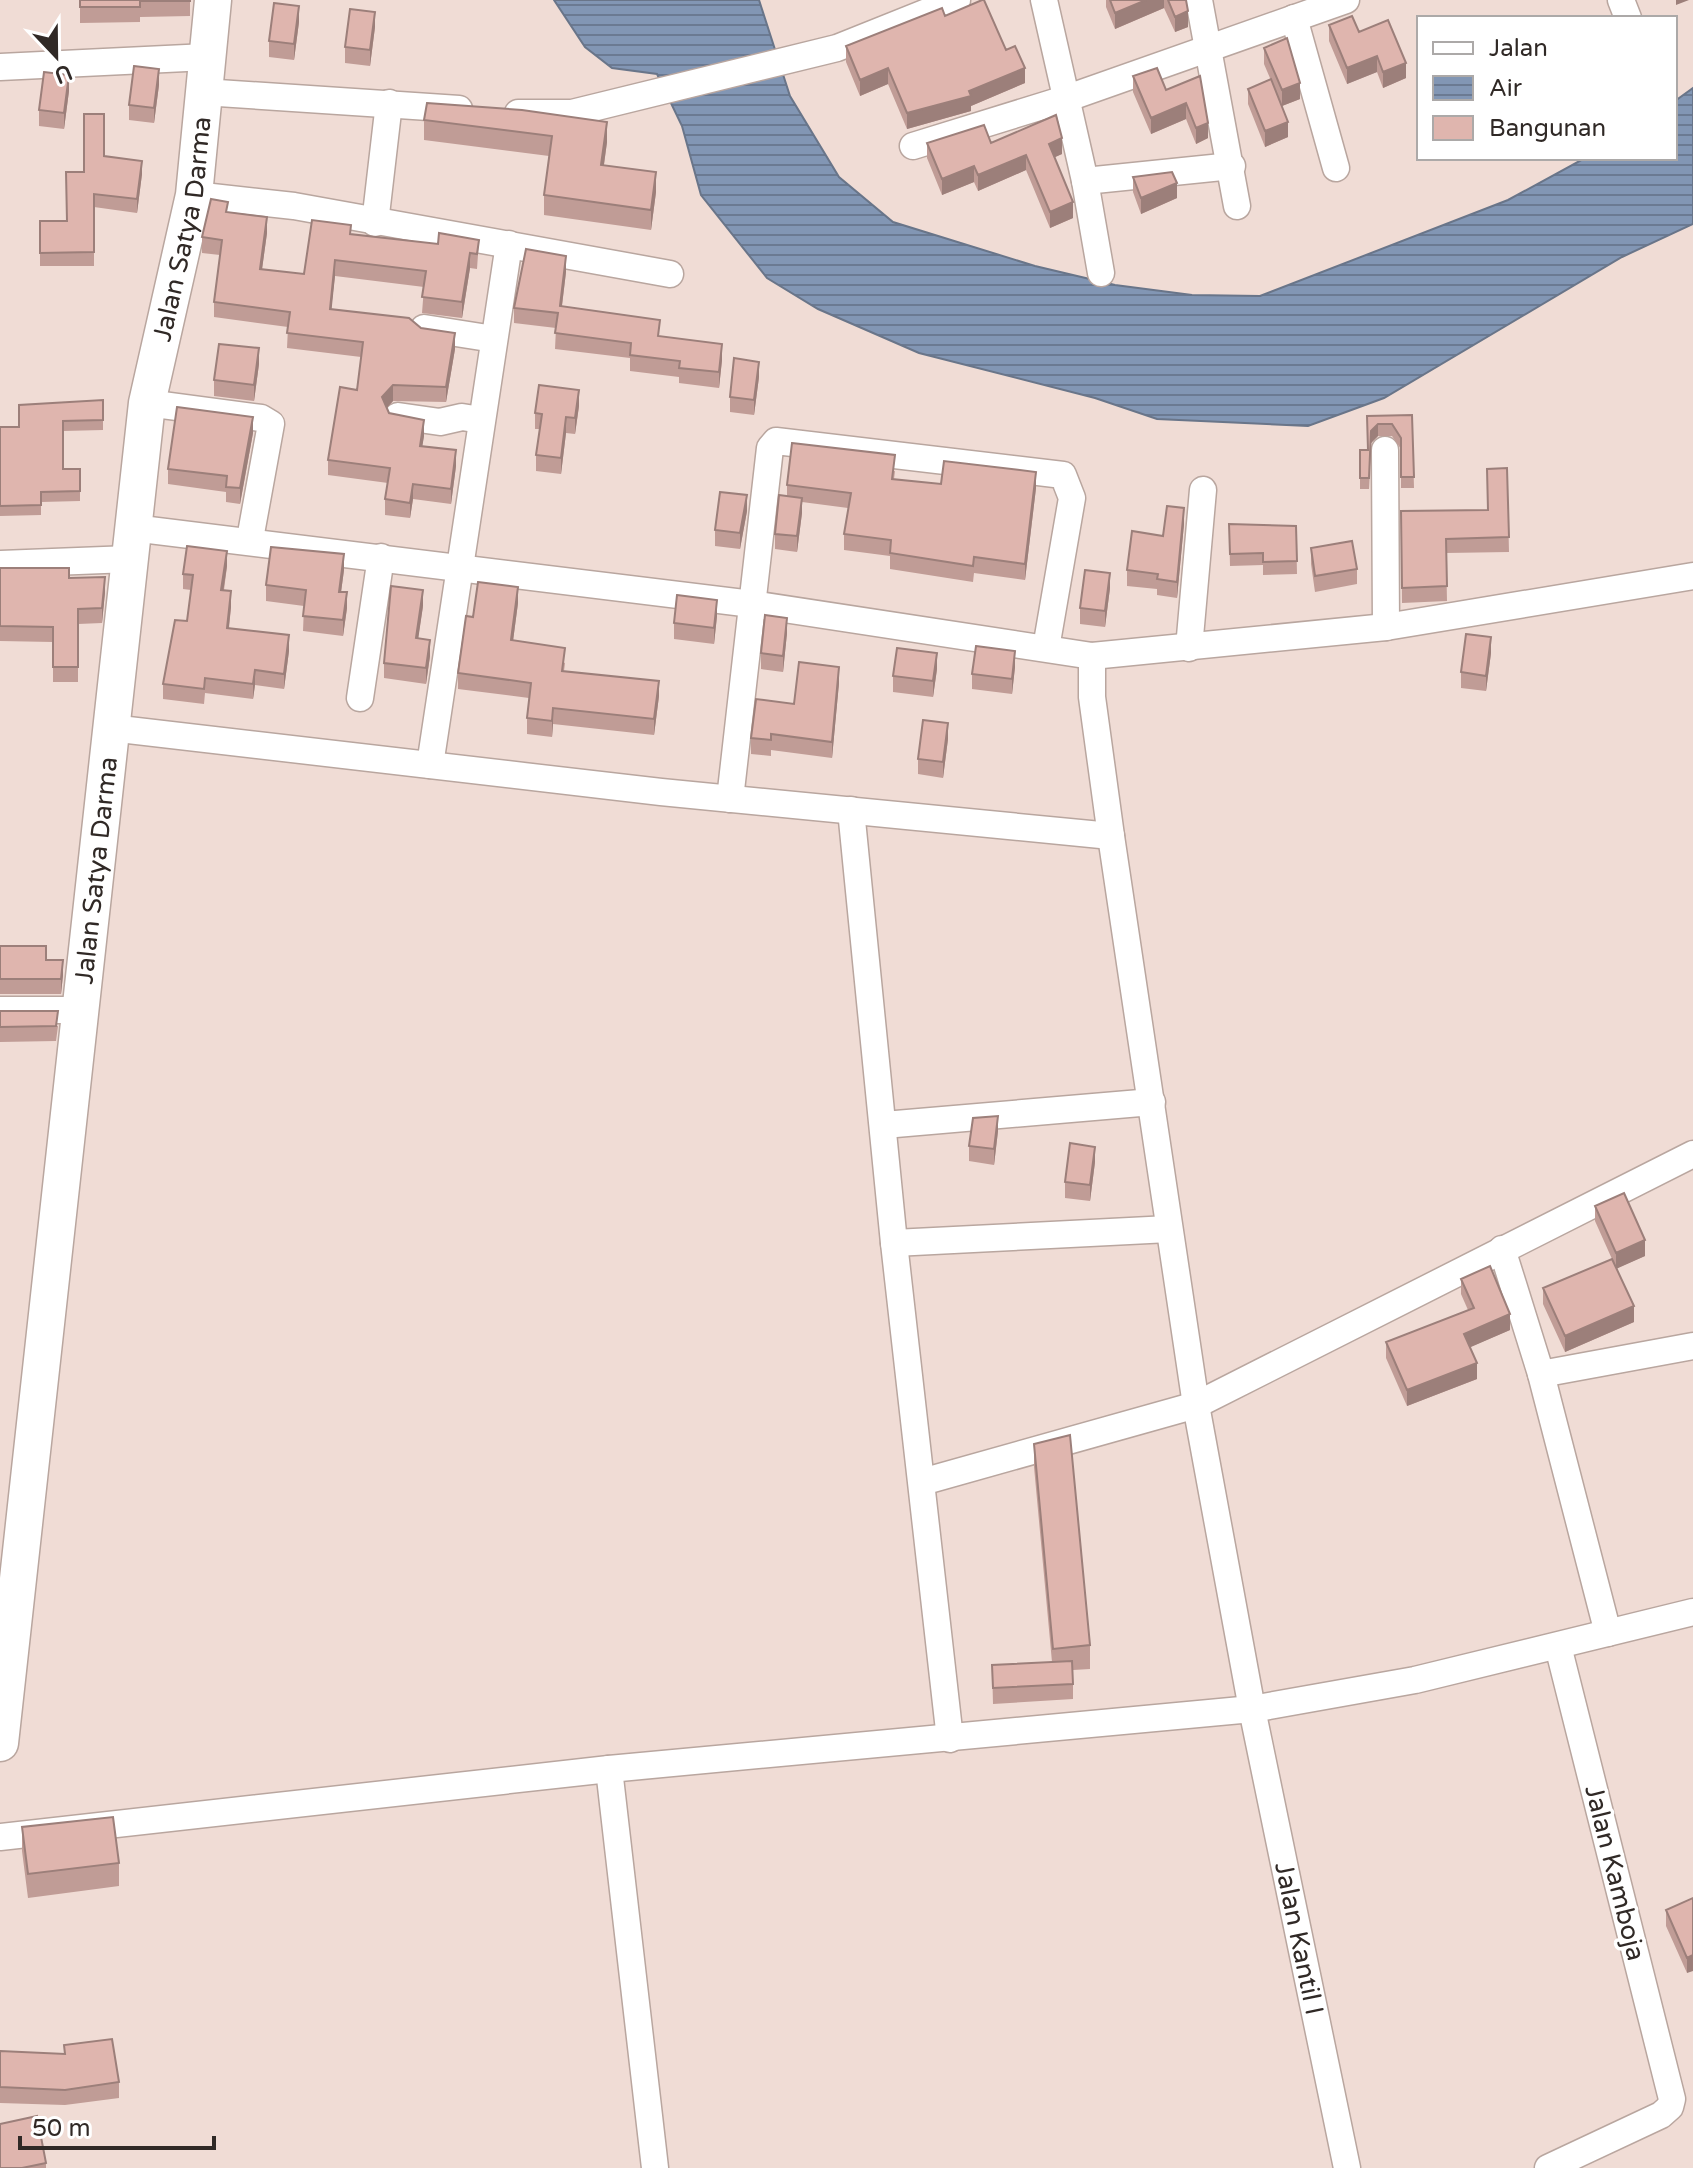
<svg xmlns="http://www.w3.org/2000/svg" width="1693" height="2168" font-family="'Varela Round',sans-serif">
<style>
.water{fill:url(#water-rules);stroke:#697589;stroke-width:2}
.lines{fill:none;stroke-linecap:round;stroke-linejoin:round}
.street-casing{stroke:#b9a69f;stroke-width:29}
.secondary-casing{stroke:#b9a69f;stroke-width:39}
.street{stroke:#fff;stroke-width:26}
.secondary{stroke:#fff;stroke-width:36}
.wall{fill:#c09c96}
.shaded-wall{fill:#9c7f7a}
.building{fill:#dfb5ae;stroke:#9c7f7a;stroke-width:2}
.labels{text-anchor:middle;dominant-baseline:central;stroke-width:7;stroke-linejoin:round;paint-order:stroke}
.street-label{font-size:26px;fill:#302926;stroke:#fff}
</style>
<defs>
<pattern id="water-rules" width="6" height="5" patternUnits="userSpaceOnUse" patternTransform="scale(2)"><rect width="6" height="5" fill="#8296b4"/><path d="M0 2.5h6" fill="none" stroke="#6b7a92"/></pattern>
</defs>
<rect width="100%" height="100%" fill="#f0dcd5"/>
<path class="water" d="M554 0H759L790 96 839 177 893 222 1035 266 1115 285 1192 295 1260 296 1508 200 1585 158H1675V101L1693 88V224L1622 257 1384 398 1308 426 1157 419 1095 398 919 353 818 309 767 278 701 195 682 126 657 74 612 68 585 47Z"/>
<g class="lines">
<defs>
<g id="street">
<path d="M1044 0 1085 181 1101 273"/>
<path d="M1199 0 1237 206"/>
<path d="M1621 0 1628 18"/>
<path d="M1294 18 1336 168"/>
<path d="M0 67 207 57"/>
<path d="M203 92 459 109"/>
<path d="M518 113H572L837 48 957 0"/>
<path d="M913 146 1065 99 1346 0"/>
<path d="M1085 181 1232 166"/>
<path d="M194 195 294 206 670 274"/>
<path d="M375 223 389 103"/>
<path d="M424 328 494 339"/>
<path d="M147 403 261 418 271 424 250 539"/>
<path d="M398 416 440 422 462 417 481 420"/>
<path d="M1385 450 1386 627"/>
<path d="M133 528 752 604 1092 656 1386 627 1693 576"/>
<path d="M0 564 130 559"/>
<path d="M1189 648 1203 490"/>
<path id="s1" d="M1092 656V697L1111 836 1196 1405 1252 1709 1347 2168"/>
<path d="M360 698 381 557"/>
<path d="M111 728 661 792 1111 836"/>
<path d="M430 765 509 244"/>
<path d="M730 799 770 448 776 441 1063 475 1072 498 1046 648"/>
<path d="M851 810 894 1243 950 1739"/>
<path d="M0 1010H81"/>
<path d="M884 1125 1152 1102"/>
<path d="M894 1243 1169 1229"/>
<path d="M1502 1249 1541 1374 1608 1633"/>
<path d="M1541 1374 1693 1346"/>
<path d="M922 1482 1196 1405 1693 1154"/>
<path d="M609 1769 655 2168"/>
<path d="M0 1837 609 1769 1252 1709 1415 1680 1693 1612"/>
<path d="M1548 2168 1661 2115 1670 2107 1672 2099 1558 1646"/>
</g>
<g id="secondary">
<path id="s2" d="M0 1743 147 403 194 195 213 0"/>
</g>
</defs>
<use href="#street" class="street-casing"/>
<use href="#secondary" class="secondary-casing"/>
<use href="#street" class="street"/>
<use href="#secondary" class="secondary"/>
</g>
<path class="wall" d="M80 0H190V16L140 17V22L80 23Z
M1106 0H1186L1188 27 1175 32 1164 8 1115 29 1106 7Z
M945 16 1006 50 1025 83 971 106V111L907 129 888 84 860 96 846 62V46Z
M299 22 294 60 269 57V41Z
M1329 25 1359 32 1406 78 1383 88 1377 72 1347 84 1329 41Z
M375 27 370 66 345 63V47Z
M1264 48 1300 99 1282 106 1264 64Z
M1133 76 1166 90 1200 76 1208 138 1196 144 1186 119 1151 134 1133 92Z
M159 85 154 123 129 120V105Z
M1248 89 1288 137 1265 147 1248 104Z
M69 91 64 129 39 126V110Z
M424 120 607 142 604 165 656 192 651 230 544 215V195L549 156 424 140Z
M927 143H991L1062 154 1054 157 1073 218 1050 228 1026 170 978 191 974 182 942 195 927 158Z
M104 156 142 174 137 213 94 207V266H40V221H67L84 172Z
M1133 177 1177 198 1141 214 1133 192Z
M228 213 267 233 262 269 304 274 351 234 438 244 479 240 477 269 470 268 462 318 422 313 424 287 335 276 331 309 421 328 455 349 446 402 393 401 387 408 389 413 424 436 422 446 456 466 451 504 413 499 410 518 385 515V499L388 483 328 475V460L357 390 361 357 287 348 288 327 214 317V302L220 255 202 253V237Z
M566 272 562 306 660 337 722 360 719 388 679 383V377L630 371V358L555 349 556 328 514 323V308Z
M259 364 254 401 214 396V380Z
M759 377 754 415 730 412V397Z
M103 400V430L63 431V469H80V501L41 502V515L0 516V427H19Z
M579 406 575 434 566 433 561 474 536 471V455L540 429H535V413Z
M1412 415 1414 488H1401V449L1392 436H1378L1371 443 1369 489H1360V450H1368L1367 416Z
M253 433 240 504 226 502V492L168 484V469Z
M1507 468 1509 552 1446 553 1447 601 1402 603 1401 511 1487 510Z
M895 471 894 479 941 484 1036 488 1025 580 974 573 973 582 890 569V556L844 550V534L848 508 802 502V513L797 552 775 549V534L787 496V485Z
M747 511 740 549 715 546V530Z
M1184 524 1177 598 1157 595V589L1127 586V570L1163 536Z
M1229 524 1296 526 1297 574 1263 575V565L1230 566Z
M1311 548 1357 569V584L1315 592 1311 564Z
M227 566 224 590 231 607 229 628 289 651 284 689 255 685 253 699 205 693 204 704 163 699V684L187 621 191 590 183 589V574Z
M0 568 69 578 105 592 102 623 78 624V682H53V642L0 641Z
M344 570 341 592 347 608 343 636 303 631 304 606 266 601V585Z
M1110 588 1105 627 1080 624V608Z
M518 603 513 641 565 663 564 671 659 696 654 735 553 724 552 737 527 734V718L529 698 458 689V673L473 617Z
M423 606 418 638 430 656 426 684 384 678V663Z
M717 616 714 644 674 639V623Z
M787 633 783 672 761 669V653Z
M1491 653 1486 691 1461 688V672Z
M1015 667 1012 694 972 689V674Z
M937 669 933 697 893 692V676Z
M839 683 832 758 771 750V756L751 754V738L794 704Z
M948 739 943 778 918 774V759Z
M0 946 46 960 63 975 61 994H0Z
M0 1011 58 1026 56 1041 0 1042Z
M998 1131 994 1165 969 1161V1146Z
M1095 1162 1090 1201 1065 1198V1182Z
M1595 1206 1645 1256 1617 1268 1634 1322 1565 1352 1543 1304V1288L1612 1259 1595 1221Z
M1461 1279 1510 1330 1470 1347 1477 1379 1407 1406 1386 1358V1342L1468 1310 1461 1294Z
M1034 1444 1090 1645V1669L1073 1670V1699L993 1704 992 1665 1052 1662 1034 1467Z
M22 1827 119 1863V1886L28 1898 22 1851Z
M1693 1898 1687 1973 1666 1926V1910Z
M64 2045 119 2082V2098L65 2105 0 2103V2051L64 2054Z
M46 2163V2168H0Z"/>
<path class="shaded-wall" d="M1146 0H1164V8L1115 29V13Z
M1676 0H1689L1676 5Z
M299 6V22L294 60V44Z
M1188 11V27L1175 32V17Z
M375 12V27L370 66V50Z
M1377 56V72L1347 84V68Z
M1406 63V78L1383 88V72Z
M888 68V84L860 96V80Z
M1025 68V83L971 106V111L907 129V113L969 91Z
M159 69V85L154 123V108Z
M69 75V91L64 129V113Z
M1300 83V99L1282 106V90Z
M1186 103V119L1151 134V118Z
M607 122V142L601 185V165Z
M1288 122V137L1265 147V131Z
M1208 123V138L1196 144V128Z
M1062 138V154L1049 160V144Z
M1026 155V170L978 191V175Z
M142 161V174L137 213V199Z
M974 166V182L942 195V179Z
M656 172V192L651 230V210Z
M1177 183V198L1141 214V198Z
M1073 202V218L1050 228V212Z
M267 217V233L260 284V269Z
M470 253V268L462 318V302Z
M566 256V272L560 321V306Z
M335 260V276L330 325V309Z
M455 333V349L446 402V387Z
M722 344V360L719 388V372Z
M259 348V364L254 401V385Z
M759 362V377L754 415V400Z
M393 385V401L382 413V397Z
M579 390V406L575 434V418Z
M253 417V433L240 504V488Z
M566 417V433L561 474V458Z
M424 420V436L420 461V446Z
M1378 424V436L1371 443 1369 489 1371 431Z
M456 450V466L451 504V489Z
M1036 472V488L1025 580V564Z
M413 484V499L410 518V503Z
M747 495V511L740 549V533Z
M802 498V513L797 552V536Z
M1184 508V524L1177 598V582Z
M227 551V566L221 606V590Z
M344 554V570L339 607V592Z
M1110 573V588L1105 627V611Z
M105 577V592L102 623V608Z
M518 587V603L511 656V640Z
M423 590V606L416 654V638Z
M231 591V607L227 643V628Z
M347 592V608L343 636V620Z
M717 600V616L714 644V628Z
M787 618V633L783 672V656Z
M289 635V651L284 689V674Z
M1491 637V653L1486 691V676Z
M430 640V656L426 684V668Z
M1015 651V667L1012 694V679Z
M937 653V669L933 697V681Z
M839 667V683L832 758V742Z
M255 670V685L253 699V684Z
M659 681V696L654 735V719Z
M553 708V724L552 737V721Z
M948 723V739L943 778V762Z
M63 960V975L61 994V979Z
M998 1116V1131L994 1165V1149Z
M1095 1147V1162L1090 1201V1185Z
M1645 1240V1256L1616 1269V1253Z
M1634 1306V1322L1565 1352V1336Z
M1510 1314V1330L1464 1350V1334Z
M1477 1363V1379L1407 1406V1390Z
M1693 1955V1971L1687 1973V1958Z"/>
<path class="building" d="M80 0H190V1H140V7H80Z
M982 0H984L1006 50 1015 46 1025 68 969 91 971 96 907 113 888 68 860 80 846 46 942 8 945 16Z
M1110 0H1146L1115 13Z
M1168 0H1186L1188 11 1175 17Z
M274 3 299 6 294 44 269 41Z
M350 9 375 12 370 50 345 47Z
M1352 16 1359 32 1388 20 1406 63 1383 72 1377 56 1347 68 1329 25Z
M1287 38 1300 83 1282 90 1264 48Z
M134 66 159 69 154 108 129 105Z
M1157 68 1166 90 1200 76 1208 123 1196 128 1186 103 1151 118 1133 76Z
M44 72 69 75 64 113 39 110Z
M1271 79 1288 122 1265 131 1248 89Z
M427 103 522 110 607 122 601 165 656 172 651 210 544 195 552 136 424 120Z
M84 114H104V156L142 161 137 199 94 194V252L40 253V221H67L66 172H84Z
M1056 115 1062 138 1049 144 1073 202 1050 212 1026 155 978 175 974 166 942 179 927 143 984 125 991 143Z
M1172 172 1177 183 1141 198 1133 177Z
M211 199 228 202 226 212 267 217 260 269 304 274 312 220 351 225 350 234 438 244 439 233 479 240 477 254 470 253 462 302 422 297 426 271 335 260 330 309 409 318 421 328 455 333 446 387 393 385 382 397 389 413 424 420 420 446 456 450 451 489 413 484 410 503 385 499 390 468 328 460 340 387 357 390 363 342 287 333 290 312 214 302 222 240 202 237Z
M526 249 566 256 560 306 660 320 658 336 722 344 719 372 679 368 680 361 630 355 631 343 555 333 558 313 514 308Z
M219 344 259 348 254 385 214 380Z
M734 358 759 362 754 400 730 397Z
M539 385 579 390 575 418 566 417 561 458 536 455 542 414 535 413Z
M103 400V420L63 421V469H80V491L41 492V505L0 506V427H19V405Z
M177 407 253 417 240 488 226 487 227 476 168 469Z
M1412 415 1414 477H1401V438L1392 424H1378L1371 431 1369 478H1360V450H1368L1367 416Z
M792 443 895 455 892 479 941 484 944 461 1036 472 1025 564 974 557 973 566 890 553 891 540 844 534 851 493 787 485Z
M1507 468 1509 537 1446 539 1447 586 1402 588 1401 511 1488 510 1487 469Z
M720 492 747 495 740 533 715 530Z
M779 495 802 498 797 536 775 534Z
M1167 506 1184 508 1177 582 1157 579 1158 574 1127 570 1132 531 1163 536Z
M1229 524 1296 526 1297 561 1263 562V553L1230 554Z
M1352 541 1357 569 1315 576 1311 548Z
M187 546 227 551 221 590 231 591 227 628 289 635 284 674 255 670 253 684 205 678 204 689 163 684 175 620 187 621 193 575 183 574Z
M271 547 344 554 339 592H347L343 620 303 616 306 590 266 585Z
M0 568H69V578L105 577 102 608 78 609V667H53V627L0 626Z
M1085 570 1110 573 1105 611 1080 608Z
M478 582 518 587 511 640 565 648 562 671 659 681 654 719 553 708 552 721 527 718 531 683 458 673 466 616 473 617Z
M391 586 423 590 416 638 430 640 426 668 384 663Z
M677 595 717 600 714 628 674 623Z
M765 615 787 618 783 656 761 653Z
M1466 634 1491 637 1486 676 1461 672Z
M976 646 1015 651 1012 679 972 674Z
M897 648 937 653 933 681 893 676Z
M799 662 839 667 832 742 771 734V740L751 738 756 699 794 704Z
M923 720 948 723 943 762 918 759Z
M0 946H46V960H63L61 979H0Z
M0 1011H58L56 1026 0 1027Z
M998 1116 994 1149 969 1146 973 1118Z
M1070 1143 1095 1147 1090 1185 1065 1182Z
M1624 1193 1645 1240 1616 1253 1595 1206Z
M1612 1259 1634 1306 1565 1336 1543 1288Z
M1490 1266 1510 1314 1464 1334 1477 1363 1407 1390 1386 1342 1474 1308 1461 1279Z
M1070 1435 1090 1645 1053 1649 1034 1444Z
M1072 1661 1073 1684 993 1688 992 1665Z
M113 1817 119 1863 28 1874 22 1827Z
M1693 1898V1955L1687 1958 1666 1910Z
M112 2039 119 2082 65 2090 0 2087V2051L65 2054 64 2045Z
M37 2116 46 2163 22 2168H0V2124Z"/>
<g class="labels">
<g class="street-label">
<text stroke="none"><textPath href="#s2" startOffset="1526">Jalan Satya Darma</textPath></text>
<text stroke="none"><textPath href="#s2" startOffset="878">Jalan Satya Darma</textPath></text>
<text transform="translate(1615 1873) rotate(76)">Jalan Kamboja</text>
<text stroke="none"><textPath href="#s1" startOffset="1300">Jalan Kantil I</textPath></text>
</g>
</g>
<rect x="1417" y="16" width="260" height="144" fill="#ffffff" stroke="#aca9a8" stroke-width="2"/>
<rect x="1433" y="42" width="40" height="12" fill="#ffffff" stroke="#aca9a8" stroke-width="2"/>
<text x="1489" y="56" font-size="24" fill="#302926">Jalan</text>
<rect x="1433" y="76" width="40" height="24" fill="url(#water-rules)" stroke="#aca9a8" stroke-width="2"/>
<text x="1489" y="96" font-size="24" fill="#302926">Air</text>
<rect x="1433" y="116" width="40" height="24" fill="#dfb5ae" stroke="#aca9a8" stroke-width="2"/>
<text x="1489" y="136" font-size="24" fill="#302926">Bangunan</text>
<g transform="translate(56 56) rotate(158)" stroke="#ffffff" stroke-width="6" paint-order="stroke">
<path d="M0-6L14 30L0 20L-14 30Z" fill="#302926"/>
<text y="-12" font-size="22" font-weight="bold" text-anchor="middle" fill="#302926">U</text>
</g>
<path d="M20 2136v12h194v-12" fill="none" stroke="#302926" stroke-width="4"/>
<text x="32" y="2136" font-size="24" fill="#302926" stroke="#ffffff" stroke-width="6" paint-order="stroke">50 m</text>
</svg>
